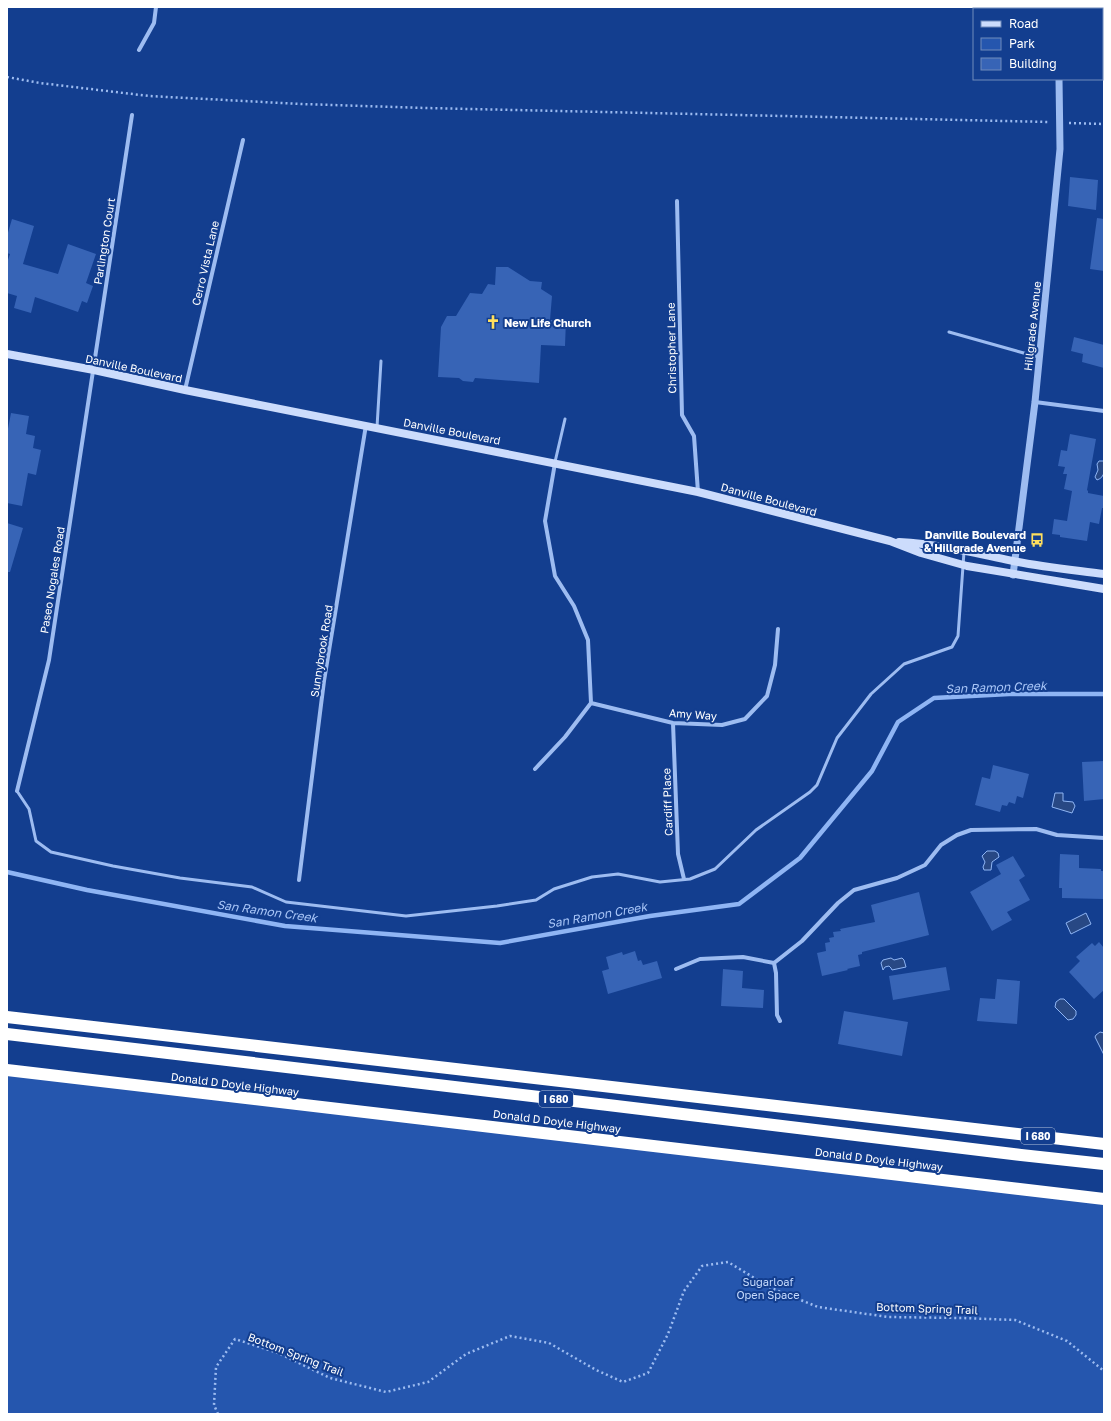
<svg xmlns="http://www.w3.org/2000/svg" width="1111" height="1421" font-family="'Golos Text',sans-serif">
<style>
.green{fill:#2556ae}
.water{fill:#284884;stroke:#8fb5f4}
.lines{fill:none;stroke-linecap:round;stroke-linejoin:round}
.stream{stroke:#8fb5f4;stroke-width:4.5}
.building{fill:#3764b6}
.path{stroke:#9dbcf1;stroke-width:2.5;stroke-dasharray:2 3;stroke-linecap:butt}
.service{stroke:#9dbcf1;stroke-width:3}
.minor{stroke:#9dbcf1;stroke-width:4}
.tertiary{stroke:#9dbcf1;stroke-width:7}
.secondary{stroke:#ccdcfc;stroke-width:8}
.motorway{stroke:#fff;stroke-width:12}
.labels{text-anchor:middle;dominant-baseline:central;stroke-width:4;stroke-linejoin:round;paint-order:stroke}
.shield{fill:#133e8f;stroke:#b8c5dd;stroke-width:1}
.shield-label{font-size:10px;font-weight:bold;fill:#fff}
.street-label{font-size:11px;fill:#fff;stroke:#133e8f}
.poi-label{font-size:11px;font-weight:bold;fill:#fff;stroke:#133e8f;text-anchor:start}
.park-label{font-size:11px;fill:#c4d9fc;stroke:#133e8f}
.water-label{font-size:12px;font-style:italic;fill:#a9c6f8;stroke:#133e8f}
</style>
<rect width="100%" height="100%" fill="#133e8f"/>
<path class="green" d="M7 1070 1104 1199V1414H7Z"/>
<path class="water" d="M1099 461H1104C1104 469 1106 477 1097 480L1095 477 1098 470 1097 464Z
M1055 793H1063V801L1073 802 1075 806 1072 813 1052 807Z
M987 851H995L998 853 999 857 992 862 991 870H984L983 867 985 862 982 856Z
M1086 913 1091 924 1071 934 1066 923Z
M891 958 894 960 902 958 904 960 906 967 892 970 891 968 889 966 885 967 883 970 881 963 883 960Z
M1060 999H1064L1076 1011V1015L1073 1019 1068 1020 1055 1007 1056 1002Z
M1100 1032 1104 1033V1055L1095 1037 1096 1035Z"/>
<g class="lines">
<path class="stream" d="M7 872 87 890 285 926 500 943 650 916 739 904 800 858 872 771 898 722 934 698 1009 694H1104"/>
</g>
<path class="building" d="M1070 177 1098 180 1096 210 1068 206Z
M1097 218 1104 219V271L1090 269Z
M12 219 34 226 23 264 58 274 68 244 96 254 86 283 93 286 87 303 82 301 78 312 35 297 31 313 14 308 17 296 7 293V263L10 254 7 253V236Z
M496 267H508L530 281 542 282 541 289 552 296 550 320H566L565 346 541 345 539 383 475 378 473 382 463 381 459 378 438 377 441 327 447 316H456L470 293 482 294 488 284 495 285Z
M1074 337 1104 345V368L1082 362 1083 354 1071 351Z
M11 413 29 416 26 434 35 436 33 448 41 450 36 475 28 473 22 506 7 503V434Z
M1070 434 1096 439 1087 490 1088 491V493L1104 496V508H1102L1099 524 1090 522 1087 541 1060 537V535L1052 534 1054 519 1067 521 1072 491 1064 489 1067 474H1063L1065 467 1058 466 1061 450 1067 451Z
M7 523 23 528 10 572H7Z
M1104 761V799L1084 801 1082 762Z
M993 765 1029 774 1023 798 1017 796 1015 804 1009 802 1007 806 1002 805 1000 812 975 805 982 777 990 779Z
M1060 854 1079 855V868L1101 869V871H1104V899L1062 898V888H1059Z
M1013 856 1025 876 1019 880 1030 900 1007 912 1012 920 992 931 970 892 1001 874 996 865Z
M919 892 929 935 862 952V954L858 955 860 966 847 969 848 970 822 976 817 953 826 951 825 943 830 942 829 938 834 937 833 932 841 931 840 929 875 922 871 905Z
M1099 942 1104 948V990L1094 999 1069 972 1080 961 1076 957 1092 943 1095 946Z
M635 951 638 961 641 960 643 965 657 961 662 978 608 994 602 971 609 969 606 957 622 952 623 955Z
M946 967 950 990 893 1000 889 976Z
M723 969 743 971 742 988 764 990 763 1008 721 1006Z
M997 979 1020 981 1017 1024 977 1021 980 998 995 999Z
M844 1011 908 1022 902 1056 838 1044Z"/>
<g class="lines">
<path class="path" d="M7 77 40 83 149 96 301 104 426 108 1050 122
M1069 123 1104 124
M218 1414 214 1405 216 1367 235 1339 278 1353 330 1378 386 1392 428 1382 466 1354 510 1336 549 1343 596 1370 623 1382 648 1373 668 1334 684 1291 702 1266 728 1262 771 1288 818 1307 888 1317 962 1318 1015 1320 1067 1341 1104 1371"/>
<path class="service" d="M949 332 1038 357
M377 427 381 361
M555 462 565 419
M17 791 29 809 36 841 51 852 113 866 180 878 252 887 286 902 406 916 497 906 536 900 554 889 592 877 618 874 660 882 690 879 715 869 756 830 810 792 817 785 837 738 871 694 904 664 952 647 958 636 964 552"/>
<path class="minor" d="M139 50 154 23 156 7
M677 201 682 415 694 436 698 492
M185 390 243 140
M1035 402 1104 411
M591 703 673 723 722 725 745 719 767 696 775 665 778 629
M673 723 678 854 684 879
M535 769 565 737 591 703 588 640 574 606 555 576 545 521 555 463
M17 791 49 660 132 115
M299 880 324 681 366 425
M774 963 776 973 777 1015 780 1021
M676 969 700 959 743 957 774 963 802 941 838 903 854 890 897 878 925 865 941 845 957 835 971 830 1036 829 1057 835 1104 838"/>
<path class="tertiary" d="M1057 7V9
M1013 575 1035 402 1060 149 1059 79"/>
<path class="secondary" d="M7 354 94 370 185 390 698 492 890 541 921 553 967 566 1104 589
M899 542C938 544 975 553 1013 561 1043 567 1074 570 1104 574"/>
<path class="motorway" d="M7 1017 1104 1144
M7 1034 608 1105 1021 1155 1104 1164
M7 1070 1104 1199"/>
</g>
<defs>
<symbol id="church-bare" viewBox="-9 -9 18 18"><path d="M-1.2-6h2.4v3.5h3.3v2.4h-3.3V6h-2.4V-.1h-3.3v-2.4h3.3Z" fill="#ffdf5e" stroke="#133e8f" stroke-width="2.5" paint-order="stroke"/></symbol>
<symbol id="bus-bare" viewBox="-9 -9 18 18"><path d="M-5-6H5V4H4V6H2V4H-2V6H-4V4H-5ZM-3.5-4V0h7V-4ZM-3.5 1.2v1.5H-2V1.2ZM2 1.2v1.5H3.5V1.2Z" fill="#ffdf5e" stroke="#133e8f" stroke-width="2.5" paint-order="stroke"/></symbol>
</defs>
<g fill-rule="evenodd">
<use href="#church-bare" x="483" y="312" width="20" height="20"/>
<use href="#bus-bare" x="1027" y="530" width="20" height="20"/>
</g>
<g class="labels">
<g class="shield">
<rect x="539" y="1091" width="34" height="16" rx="3"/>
<rect x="1021" y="1128" width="34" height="16" rx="3"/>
</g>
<g class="shield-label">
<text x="556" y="1099">I 680</text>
<text x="1038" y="1136">I 680</text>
</g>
<g class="street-label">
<text transform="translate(104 241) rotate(-81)">Parlington Court</text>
<text transform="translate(205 263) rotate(-77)">Cerro Vista Lane</text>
<text transform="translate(1032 326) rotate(-84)">Hillgrade Avenue</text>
<text transform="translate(671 348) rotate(-91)">Christopher Lane</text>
<text transform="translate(134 368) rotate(12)">Danville Boulevard</text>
<text transform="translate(452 431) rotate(11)">Danville Boulevard</text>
<text transform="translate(769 499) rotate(15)">Danville Boulevard</text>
<text transform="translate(52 580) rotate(-81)">Paseo Nogales Road</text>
<text transform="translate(321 651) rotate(-81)">Sunnybrook Road</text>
<text transform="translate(693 714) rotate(4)">Amy Way</text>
<text transform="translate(667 802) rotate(-92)">Cardiff Place</text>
<text transform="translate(235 1084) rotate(7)">Donald D Doyle Highway</text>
<text transform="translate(557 1121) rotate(7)">Donald D Doyle Highway</text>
<text transform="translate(879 1159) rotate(7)">Donald D Doyle Highway</text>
<text transform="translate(927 1308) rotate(2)">Bottom Spring Trail</text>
<text transform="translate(296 1354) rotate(21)">Bottom Spring Trail</text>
</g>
<g class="poi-label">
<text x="504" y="322">New Life Church</text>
<text x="1026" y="534" text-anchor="end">Danville Boulevard<tspan x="1026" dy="13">&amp; Hillgrade Avenue</tspan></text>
</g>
<g class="park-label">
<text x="768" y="1281">Sugarloaf<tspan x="768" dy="13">Open Space</tspan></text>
</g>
<g class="water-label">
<text transform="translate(996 687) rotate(-2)">San Ramon Creek</text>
<text transform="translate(267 911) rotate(8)">San Ramon Creek</text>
<text transform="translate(597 915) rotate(-10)">San Ramon Creek</text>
</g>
</g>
<rect width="1111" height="1421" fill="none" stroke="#ffffff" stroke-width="16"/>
<rect x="973" y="8" width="130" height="72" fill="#133e8f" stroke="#718bbc"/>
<rect x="981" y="21" width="20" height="6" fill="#ccdcfc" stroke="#718bbc"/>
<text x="1009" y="28" font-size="12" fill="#ffffff">Road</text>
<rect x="981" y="38" width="20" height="12" fill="#2556ae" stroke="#718bbc"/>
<text x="1009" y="48" font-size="12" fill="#ffffff">Park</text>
<rect x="981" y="58" width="20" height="12" fill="#3764b6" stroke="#718bbc"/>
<text x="1009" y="68" font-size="12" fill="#ffffff">Building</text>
</svg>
